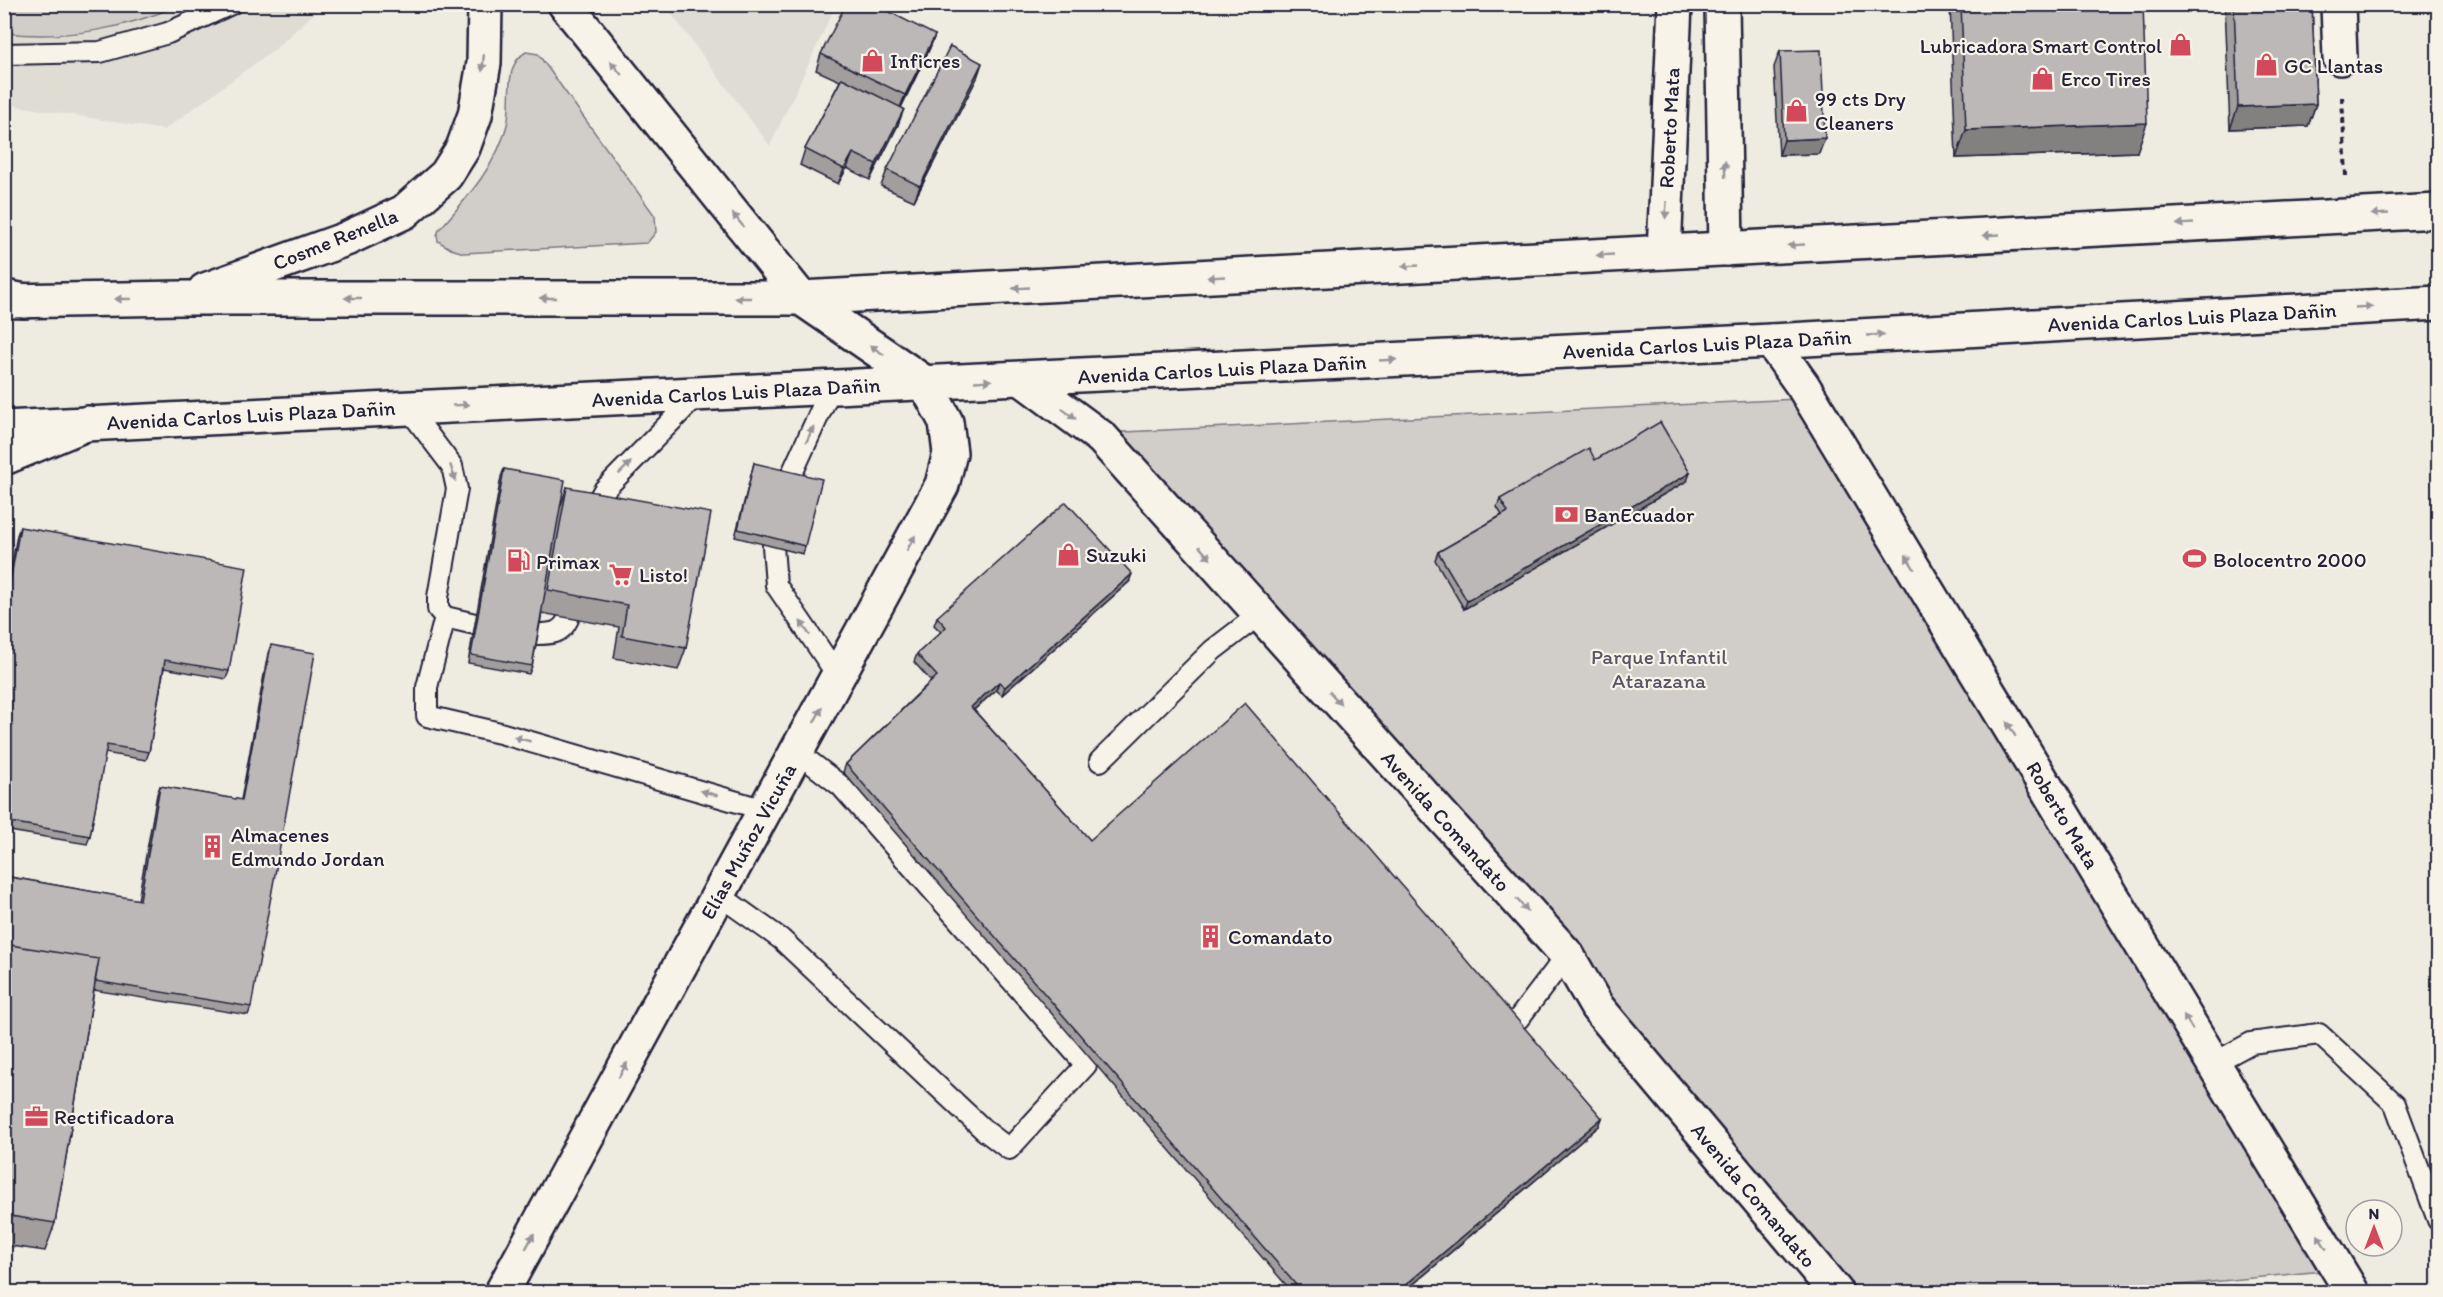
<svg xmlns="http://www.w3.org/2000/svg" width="2443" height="1297" font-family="Itim,sans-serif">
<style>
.built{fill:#dfdcd4}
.green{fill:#d1cdc9;stroke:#7a7882;stroke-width:1.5}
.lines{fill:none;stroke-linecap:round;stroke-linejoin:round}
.lane-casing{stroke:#22223b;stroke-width:24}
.street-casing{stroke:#22223b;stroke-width:38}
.secondary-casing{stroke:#22223b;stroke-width:38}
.primary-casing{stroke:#22223b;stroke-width:38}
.path{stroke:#22223b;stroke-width:4;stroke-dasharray:6 4.5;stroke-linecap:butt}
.lane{stroke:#f7f3e8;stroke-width:20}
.street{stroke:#f7f3e8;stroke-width:33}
.secondary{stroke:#f7f3e8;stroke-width:33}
.primary{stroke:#f7f3e8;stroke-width:33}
.wall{fill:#a19e9d;stroke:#22223b;stroke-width:1.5}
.shaded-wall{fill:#838180;stroke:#22223b;stroke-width:1.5}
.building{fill:#bbb8b7;stroke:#22223b;stroke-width:1.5}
.oneway{fill:#97959a}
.labels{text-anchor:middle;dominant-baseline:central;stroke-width:4.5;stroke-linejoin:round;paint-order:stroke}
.poi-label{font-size:21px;fill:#22223b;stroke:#f7f3e8;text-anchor:start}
.street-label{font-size:21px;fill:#22223b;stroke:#f7f3e8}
.park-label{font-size:21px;fill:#575566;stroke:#f7f3e8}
</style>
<rect width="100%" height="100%" fill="#eeebe1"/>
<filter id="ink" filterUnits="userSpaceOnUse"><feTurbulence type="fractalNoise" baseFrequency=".0167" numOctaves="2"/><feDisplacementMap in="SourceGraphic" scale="12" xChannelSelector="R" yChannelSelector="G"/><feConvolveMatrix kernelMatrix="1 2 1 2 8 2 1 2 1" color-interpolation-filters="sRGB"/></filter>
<g filter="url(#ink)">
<path class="built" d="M4 5H323L276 48 164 130 5 104Z
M665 5H836L770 146Z"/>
<path class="green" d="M5 4H179V5C125 29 64 40 5 33Z
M526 52 538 54 655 216 656 232 647 243 464 253 451 249 438 241 437 235 439 230C466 199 497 165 507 125 513 101 502 66 526 52Z
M1798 399 2333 1270 2110 1292H1840L1104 433Z"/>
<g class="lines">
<defs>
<path id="lane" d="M4 54 100 52 168 33 231 4
M408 408 452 466 457 489 438 597V609L445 617 475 624
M789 480 831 388
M590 514 604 490 698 394
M773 546 776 585 838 676
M445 617 427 687V716L500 733 765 810
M536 634C551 634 561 634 568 619
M1100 761 1213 650 1260 614
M719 895 781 939 984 1130 1009 1149 1086 1065 841 786 797 752
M1496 1036 1519 1018 1567 955
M2214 1063 2251 1043 2319 1034 2395 1104 2438 1220"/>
<path id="street" d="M1722 4 1726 249
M2338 4 2340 58
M1664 252 1675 4
M1771 341 1803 386 2352 1292
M1022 379 1102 438 1567 955 1597 1007 1836 1292"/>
<path id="secondary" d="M205 290 346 239 404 212 446 175 463 148 475 115 484 63 485 4
M4 301 182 298H801L2438 211
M4 428 1771 341 2438 303
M502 1292 942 485 950 453 946 422 925 383 801 298 565 4"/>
<path id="primary" d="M4 297 25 301
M4 428 8 427
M4 458 88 423"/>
</defs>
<use href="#lane" class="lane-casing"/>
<use href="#street" class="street-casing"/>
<use href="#secondary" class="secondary-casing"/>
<use href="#primary" class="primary-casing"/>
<path class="path" d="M2342 97 2346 176"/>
<use href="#lane" class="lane"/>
<use href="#street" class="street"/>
<use href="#secondary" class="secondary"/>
<use href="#primary" class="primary"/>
</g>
<path class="wall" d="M1950 4H2143L2137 152 1956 158Z
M2225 4H2312L2316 104 2308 126 2230 129Z
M935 35 929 50 901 108 898 125 870 180 847 168 838 184 800 165 805 149 840 81 816 70 821 54Z
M1780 51 1819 154 1779 155 1774 67Z
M977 78 914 201 881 186 887 170Z
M1595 460 1687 481 1464 609 1435 560 1438 552 1502 515 1497 507 1500 499Z
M754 463 805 546 803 554 735 537 752 471Z
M504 469 561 505 567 487 686 648 678 670 614 658 619 627 542 613 532 666 529 674 468 663 501 477Z
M20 527 229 671 226 679 164 668 149 752 146 760 105 753 90 836 87 844 4 830V606L17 535Z
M1129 582 1002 695 996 690 974 710 1090 840 1602 1118 1599 1126 1403 1293H1293L843 772 846 764 931 681 914 662 917 654 941 632 934 625 937 617Z
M271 645 251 1007 248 1015 94 990 55 1223 45 1251 4 1245V876L138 900 157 794 160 786 241 800 268 653Z"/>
<path class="shaded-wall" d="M935 35 929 50 899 110 905 95Z
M982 63 977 78 914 201 920 186Z
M2316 104 2308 126 2230 129 2238 107Z
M904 109 898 125 870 180 876 164Z
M2147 123 2137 152 1956 158 1966 130Z
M1825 138 1819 154 1779 155 1784 140Z
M853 153 847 168 838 184 844 169Z
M1690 473 1687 481 1464 609 1467 601Z
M1132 574 1129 582 1002 695 1005 687Z
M999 682 996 690 968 715 971 707Z
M1602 1118 1599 1126 1403 1293H1396Z"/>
<path class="building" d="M846 4H874L935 35 905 95 821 54Z
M1961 4H2143L2147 123 1966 130Z
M2234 4H2312L2316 104 2238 107Z
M950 46 982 63 920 186 887 170Z
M1821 50 1825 138 1784 140 1780 51Z
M842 78 904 109 876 164 853 153 844 169 805 149Z
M1660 422 1690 473 1467 601 1438 552 1508 512 1500 499 1589 448 1595 460Z
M754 463 822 479 805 546 738 529Z
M504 469 565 480 532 666 471 655Z
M567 487 711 513 686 648 622 636 627 605 548 590Z
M1066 502 1132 574 1005 687 999 682 971 707 1090 840 1245 703 1602 1118 1396 1293H1303L846 764 937 676 917 654 946 627 937 617Z
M20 527 247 567 229 671 165 660 149 752 107 745 90 836 4 821V615Z
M271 645 315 653 251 1007 95 981 99 959 4 944V876L140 900 160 786 242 800Z
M4 944 99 959 55 1223 4 1215Z"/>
<defs><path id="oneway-solid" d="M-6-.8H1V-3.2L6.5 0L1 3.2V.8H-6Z" transform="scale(1.5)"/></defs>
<g class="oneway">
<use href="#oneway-solid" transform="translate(483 63) rotate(96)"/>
<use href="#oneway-solid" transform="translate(616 68) rotate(-129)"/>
<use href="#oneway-solid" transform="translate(1725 169) rotate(-91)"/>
<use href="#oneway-solid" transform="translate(1666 210) rotate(93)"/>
<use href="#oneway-solid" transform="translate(2380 214) rotate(177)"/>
<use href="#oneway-solid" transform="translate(738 220) rotate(-129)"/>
<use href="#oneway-solid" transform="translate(2185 224) rotate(177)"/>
<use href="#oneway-solid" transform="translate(1991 235) rotate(177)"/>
<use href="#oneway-solid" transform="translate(1796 245) rotate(177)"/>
<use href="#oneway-solid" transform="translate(1605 255) rotate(177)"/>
<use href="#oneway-solid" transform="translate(1410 266) rotate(177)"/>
<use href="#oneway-solid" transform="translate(1216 277) rotate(177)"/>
<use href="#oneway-solid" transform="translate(1021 288) rotate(177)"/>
<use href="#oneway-solid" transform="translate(353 298) rotate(-180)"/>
<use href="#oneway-solid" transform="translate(548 298) rotate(-180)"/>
<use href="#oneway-solid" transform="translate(743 298) rotate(-180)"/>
<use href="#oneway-solid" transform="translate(123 299) rotate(179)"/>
<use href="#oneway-solid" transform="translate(2364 307) rotate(-3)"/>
<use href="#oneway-solid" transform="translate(1876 335) rotate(-3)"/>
<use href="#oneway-solid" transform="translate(877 350) rotate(-146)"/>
<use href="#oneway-solid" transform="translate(1388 360) rotate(-3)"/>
<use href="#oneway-solid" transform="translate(983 381) rotate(-3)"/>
<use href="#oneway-solid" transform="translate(461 405) rotate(-3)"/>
<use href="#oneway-solid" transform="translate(1069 414) rotate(37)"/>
<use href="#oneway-solid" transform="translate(810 434) rotate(-65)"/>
<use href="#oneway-solid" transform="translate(625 468) rotate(-45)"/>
<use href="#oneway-solid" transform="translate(453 473) rotate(72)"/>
<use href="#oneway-solid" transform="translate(911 543) rotate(-61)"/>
<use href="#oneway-solid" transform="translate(1205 553) rotate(48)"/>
<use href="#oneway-solid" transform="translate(1910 562) rotate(-121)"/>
<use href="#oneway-solid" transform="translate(805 628) rotate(-124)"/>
<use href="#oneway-solid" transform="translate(1335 698) rotate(48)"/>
<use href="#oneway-solid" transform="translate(818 715) rotate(-62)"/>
<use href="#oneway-solid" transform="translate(2011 729) rotate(-121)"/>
<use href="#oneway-solid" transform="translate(522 739) rotate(-164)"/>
<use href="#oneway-solid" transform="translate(709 793) rotate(-164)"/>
<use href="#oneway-solid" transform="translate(1522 905) rotate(48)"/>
<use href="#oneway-solid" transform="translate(2188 1022) rotate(-121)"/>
<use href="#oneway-solid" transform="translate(623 1070) rotate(-61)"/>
<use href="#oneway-solid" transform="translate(530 1241) rotate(-61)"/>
<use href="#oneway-solid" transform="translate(2322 1242) rotate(-121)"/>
</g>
</g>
<defs>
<symbol id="shop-bare" viewBox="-9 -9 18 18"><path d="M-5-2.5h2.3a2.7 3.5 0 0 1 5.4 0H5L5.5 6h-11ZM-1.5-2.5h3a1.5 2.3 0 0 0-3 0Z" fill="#d1495b" stroke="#f7f3e8" stroke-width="2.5" paint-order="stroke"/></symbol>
<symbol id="bank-bare" viewBox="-9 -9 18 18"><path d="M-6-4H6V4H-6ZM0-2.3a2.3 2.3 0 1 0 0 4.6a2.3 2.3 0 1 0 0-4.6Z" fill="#d1495b" stroke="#f7f3e8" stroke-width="2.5" paint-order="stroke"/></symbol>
<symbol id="stadium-bare" viewBox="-9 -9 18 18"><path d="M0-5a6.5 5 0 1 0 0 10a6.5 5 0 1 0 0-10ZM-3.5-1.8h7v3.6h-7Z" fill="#d1495b" stroke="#f7f3e8" stroke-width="2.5" paint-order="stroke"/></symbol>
<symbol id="fuel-bare" viewBox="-9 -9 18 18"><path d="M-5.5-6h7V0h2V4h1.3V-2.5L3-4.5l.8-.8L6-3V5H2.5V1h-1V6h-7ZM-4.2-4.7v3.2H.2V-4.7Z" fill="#d1495b" stroke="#f7f3e8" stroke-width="2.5" paint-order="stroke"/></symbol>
<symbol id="supermarket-bare" viewBox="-9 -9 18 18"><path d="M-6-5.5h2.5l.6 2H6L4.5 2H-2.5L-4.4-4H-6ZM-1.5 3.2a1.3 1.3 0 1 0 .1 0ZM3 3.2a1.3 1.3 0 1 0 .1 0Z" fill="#d1495b" stroke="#f7f3e8" stroke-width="2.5" paint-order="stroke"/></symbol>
<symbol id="building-bare" viewBox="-9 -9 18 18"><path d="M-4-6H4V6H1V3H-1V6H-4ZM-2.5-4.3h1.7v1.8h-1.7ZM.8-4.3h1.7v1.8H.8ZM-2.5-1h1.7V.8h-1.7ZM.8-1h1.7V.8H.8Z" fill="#d1495b" stroke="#f7f3e8" stroke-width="2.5" paint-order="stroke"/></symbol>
<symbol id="office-bare" viewBox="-9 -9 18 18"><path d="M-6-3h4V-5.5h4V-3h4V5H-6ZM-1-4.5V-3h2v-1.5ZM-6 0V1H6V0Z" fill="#d1495b" stroke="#f7f3e8" stroke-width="2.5" paint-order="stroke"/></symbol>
</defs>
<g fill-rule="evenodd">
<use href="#shop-bare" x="2164" y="28" width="33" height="33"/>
<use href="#shop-bare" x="856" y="44" width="33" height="33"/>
<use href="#shop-bare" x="2250" y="48" width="33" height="33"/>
<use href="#shop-bare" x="2026" y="62" width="33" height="33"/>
<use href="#shop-bare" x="1780" y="94" width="33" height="33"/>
<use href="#bank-bare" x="1550" y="498" width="33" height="33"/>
<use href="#shop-bare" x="1052" y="538" width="33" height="33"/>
<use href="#stadium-bare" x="2178" y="542" width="33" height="33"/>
<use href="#fuel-bare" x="502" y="544" width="33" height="33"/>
<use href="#supermarket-bare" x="604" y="558" width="33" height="33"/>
<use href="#building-bare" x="196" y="830" width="33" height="33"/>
<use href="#building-bare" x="1194" y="920" width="33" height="33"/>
<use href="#office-bare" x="20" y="1100" width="33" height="33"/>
</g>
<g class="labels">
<g class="poi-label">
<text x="2162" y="45" text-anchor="end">Lubricadora Smart Control</text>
<text x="890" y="60">Inficres</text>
<text x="2284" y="65">GC Llantas</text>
<text x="2061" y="78">Erco Tires</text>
<text x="1815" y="98">99 cts Dry<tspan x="1815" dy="24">Cleaners</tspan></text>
<text x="1584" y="514">BanEcuador</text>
<text x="1086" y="554">Suzuki</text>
<text x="2213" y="559">Bolocentro 2000</text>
<text x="536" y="561">Primax</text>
<text x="639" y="574">Listo!</text>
<text x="231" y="834">Almacenes<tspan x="231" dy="24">Edmundo Jordan</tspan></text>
<text x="1228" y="936">Comandato</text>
<text x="54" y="1116">Rectificadora</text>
</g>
<g class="street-label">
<text transform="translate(1669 128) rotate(-87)">Roberto Mata</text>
<text transform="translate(335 239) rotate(-22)">Cosme Renella</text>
<text transform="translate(2192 317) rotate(-3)">Avenida Carlos Luis Plaza Dañin</text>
<text transform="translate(1707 344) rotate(-3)">Avenida Carlos Luis Plaza Dañin</text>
<text transform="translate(1222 369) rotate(-3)">Avenida Carlos Luis Plaza Dañin</text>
<text transform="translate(736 392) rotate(-3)">Avenida Carlos Luis Plaza Dañin</text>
<text transform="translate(251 415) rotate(-3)">Avenida Carlos Luis Plaza Dañin</text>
<text transform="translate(2063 815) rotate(59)">Roberto Mata</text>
<text transform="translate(1446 821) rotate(48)">Avenida Comandato</text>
<text transform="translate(748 841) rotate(-61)">Elías Muñoz Vicuña</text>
<text transform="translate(1754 1195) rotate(50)">Avenida Comandato</text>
</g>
<g class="park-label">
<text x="1659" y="656">Parque Infantil<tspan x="1659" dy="24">Atarazana</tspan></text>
</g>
</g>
<rect width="2443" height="1297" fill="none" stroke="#f7f3e8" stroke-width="24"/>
<rect x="12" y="12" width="2419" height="1273" fill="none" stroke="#22223b" stroke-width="2" filter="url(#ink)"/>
<g transform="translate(2374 1228)"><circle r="28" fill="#f7f3e8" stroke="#a29fa3" stroke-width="1.5"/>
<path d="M0-4.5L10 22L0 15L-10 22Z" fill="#d1495b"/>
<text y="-9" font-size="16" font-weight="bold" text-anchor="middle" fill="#22223b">N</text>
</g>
</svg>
